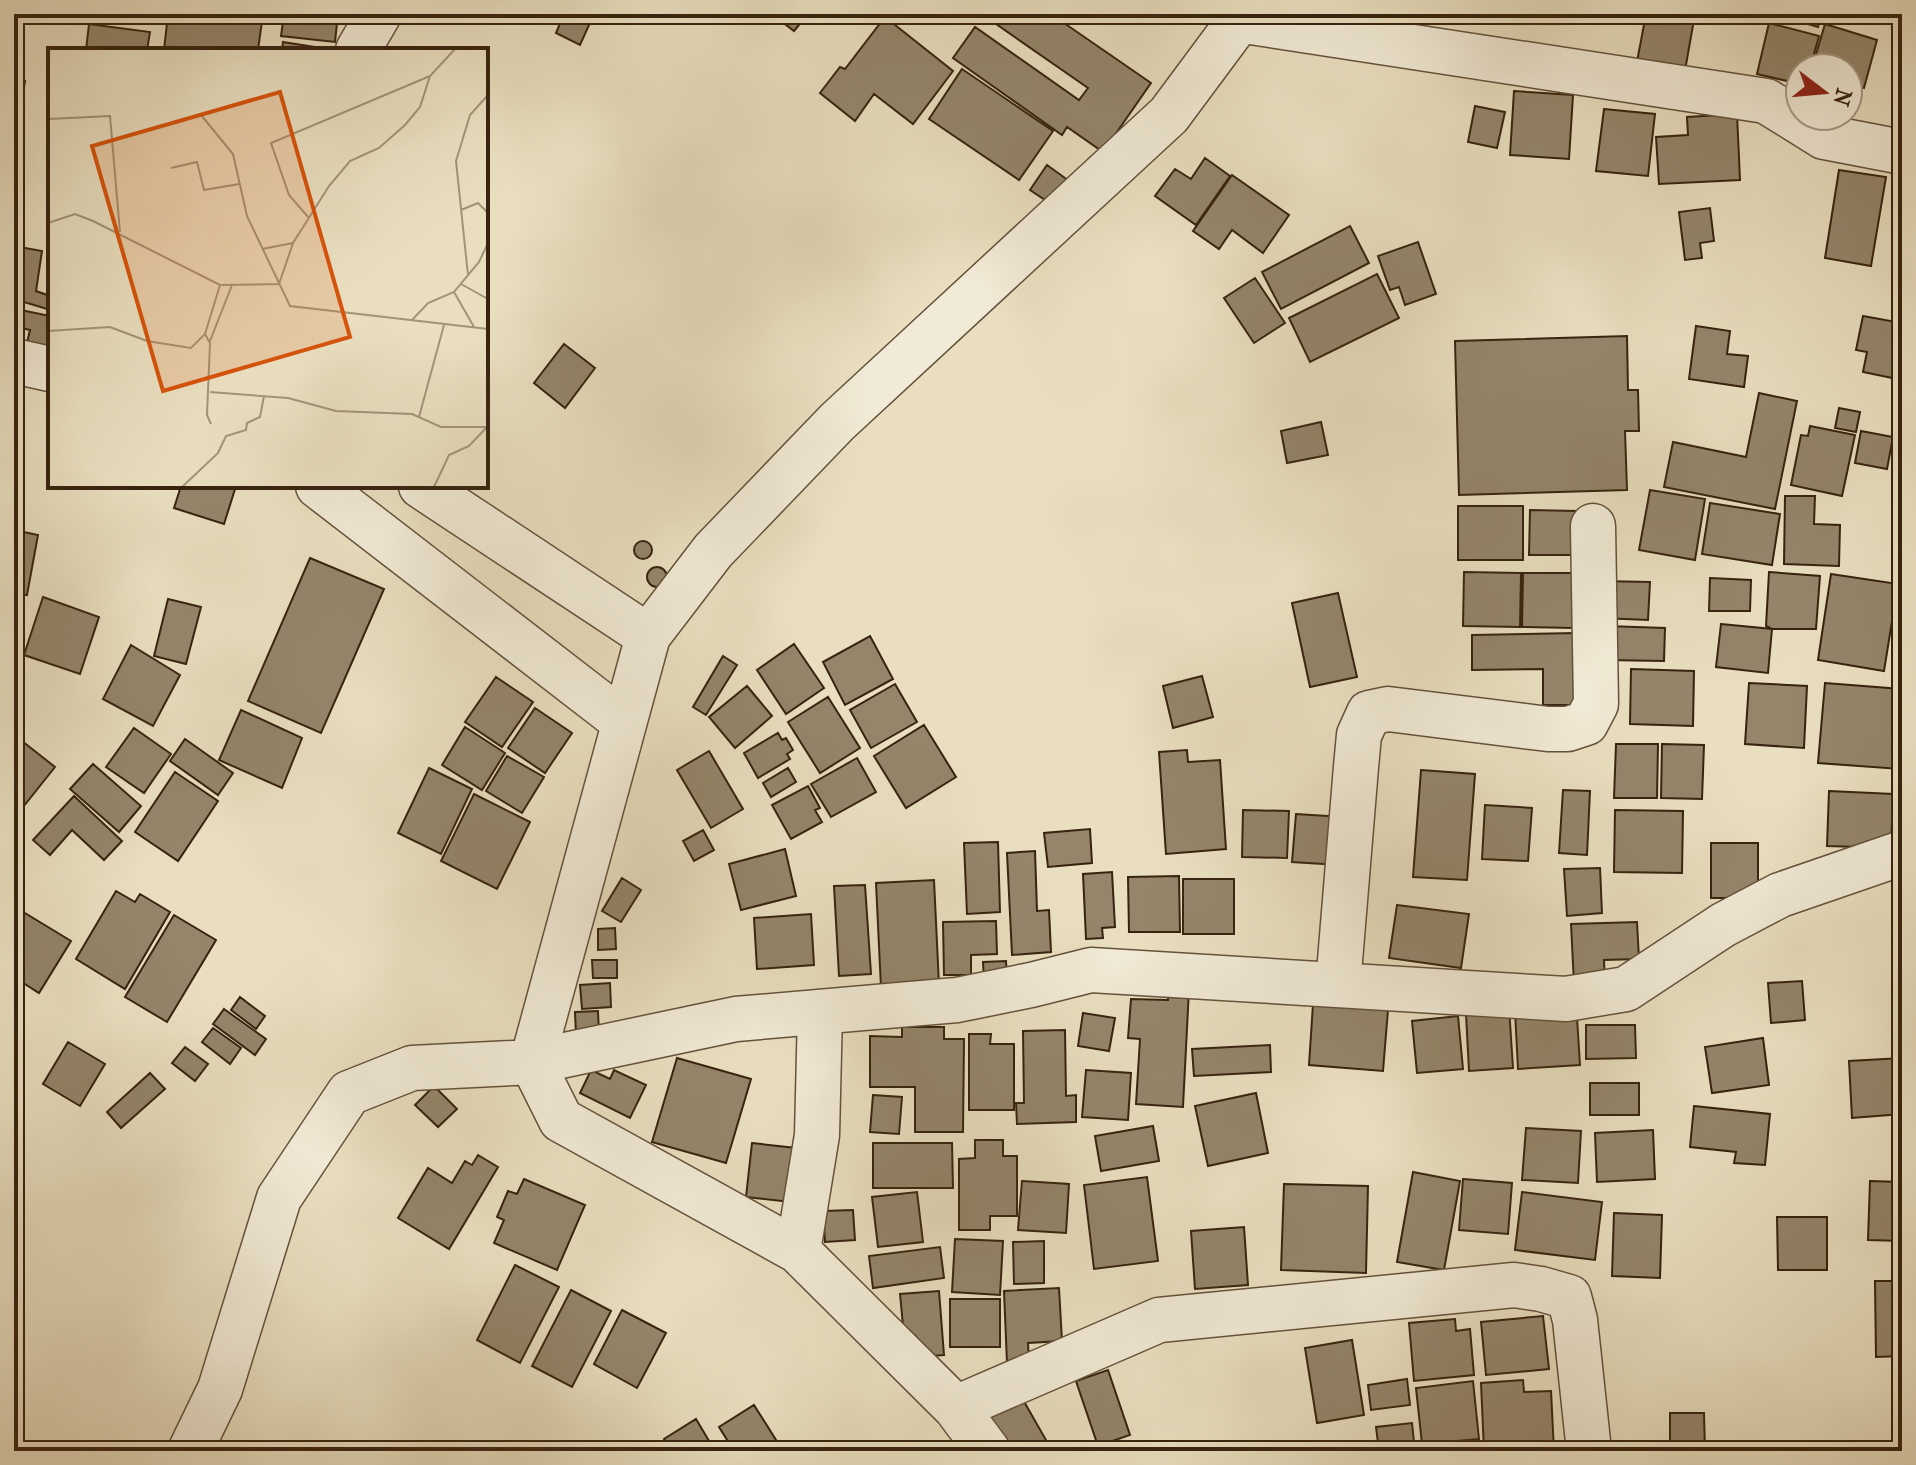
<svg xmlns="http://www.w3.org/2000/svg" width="1916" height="1465" font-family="'IM FELL French Canon',serif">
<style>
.building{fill:#94856b;stroke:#37230f;stroke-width:2}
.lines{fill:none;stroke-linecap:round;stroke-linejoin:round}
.minor-casing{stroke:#64523b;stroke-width:47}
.minor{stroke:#f1ead6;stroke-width:44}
.inset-road{fill:none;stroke:#a29479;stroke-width:2}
.view{fill:#d6540c;fill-opacity:0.15;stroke:#d6540c;stroke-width:4}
.inset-edge{fill:none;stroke:#37230f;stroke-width:4}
</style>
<rect width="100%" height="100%" fill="#e9dfc0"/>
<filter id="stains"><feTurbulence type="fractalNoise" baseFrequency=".0025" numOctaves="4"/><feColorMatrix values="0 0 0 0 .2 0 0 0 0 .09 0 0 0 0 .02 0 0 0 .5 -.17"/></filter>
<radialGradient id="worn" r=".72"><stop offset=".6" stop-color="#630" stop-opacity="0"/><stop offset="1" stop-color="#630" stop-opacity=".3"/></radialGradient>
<path class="building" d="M168 14H263L258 50H164Z
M284 14H338L335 42 281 36Z
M564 14H594L580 45 556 33Z
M772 14H808L794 31Z
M1051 14 1151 83 1103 152 1067 127 1062 135 953 58 975 27 1079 100 1088 88 983 15Z
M1646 14H1695L1684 76 1636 67Z
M1774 14H1822L1818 27Z
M885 17 953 71 913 124 874 94 855 121 820 93 840 67 845 69Z
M1769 23 1819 36 1810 68H1800V84L1757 74Z
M89 24 150 32 147 50H86Z
M1825 24 1877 40 1864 88 1848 83V68H1812Z
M283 42 334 50H282Z
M962 69 1053 131 1019 180 929 119Z
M14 79 25 81 16 140H14Z
M1514 91 1573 95 1569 159 1510 155Z
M1475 106 1505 112 1497 148 1468 142Z
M1604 109 1655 114 1648 176 1596 171Z
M1737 114 1740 180 1659 184 1656 137 1688 135 1687 117Z
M1205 158 1230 176 1196 225 1155 196 1175 169 1191 179Z
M1047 165 1076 186 1060 210 1030 190Z
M1839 170 1886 177 1871 266 1825 258Z
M1232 175 1289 215 1263 253 1232 230 1219 249 1193 231Z
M1710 208 1714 241 1700 243 1702 258 1685 260 1679 212Z
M1350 226 1369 263 1281 309 1262 272Z
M1418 242 1436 294 1405 305 1399 287 1390 290 1378 256Z
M14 246 42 251 36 291 50 296 47 309 14 299Z
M1377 274 1399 318 1310 362 1289 318Z
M1255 278 1285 323 1254 343 1224 298Z
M21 310 50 316V353L26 347 30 330 17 327Z
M1863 316 1902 323V380L1863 372 1867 352 1856 350Z
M1696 326 1730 331 1727 354 1748 356 1744 387 1689 379Z
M1627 336 1628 390H1638L1639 431H1625L1627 490 1459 495 1455 341Z
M564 344 595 368 565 408 534 383Z
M1759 393 1797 401 1775 509 1664 487 1673 442 1746 457Z
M1839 408 1860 412 1856 432 1835 428Z
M1321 422 1328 455 1287 463 1281 431Z
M1810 426 1855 435 1842 496 1791 485 1801 435 1808 436Z
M1861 431 1893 437 1887 469 1855 463Z
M181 486H236L224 524 174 508Z
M1650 490 1705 499 1695 560 1639 550Z
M1785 496H1815L1814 524 1840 525 1839 566 1784 564Z
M1710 503 1780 514 1772 565 1702 554Z
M1458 506H1523V560H1458Z
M1530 510 1577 511V555H1529Z
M14 530 38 535 27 595 14 593Z
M634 550a9 9 0 1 1 18 0a9 9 0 1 1-18 0Z
M310 558 384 589 321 733 248 701Z
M647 577a10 10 0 1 1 20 0a10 10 0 1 1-20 0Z
M1464 572 1521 573 1520 627 1463 626Z
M1769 572 1820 576 1816 629H1772L1766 626Z
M1523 573H1573V628L1522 627Z
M1831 574 1898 584 1884 671 1818 660Z
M1710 578 1751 580 1750 611H1709Z
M1601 581 1650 582 1648 620 1600 618Z
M1338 593 1357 677 1310 687 1292 603Z
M43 597 99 617 80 674 24 655Z
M168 599 201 607 186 664 154 656Z
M1721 624 1772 629 1768 673 1716 667Z
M1606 626 1665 628 1664 661 1605 660Z
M1575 633 1576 705H1543V669L1472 670V635Z
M870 636 893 679 845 705 823 662Z
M794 644 824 688 786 714 757 670Z
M131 645 180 675 153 726 103 699Z
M723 656 737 665 706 715 693 707Z
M1631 669 1694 671 1693 726 1630 724Z
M1202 676 1213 717 1173 728 1163 686Z
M496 677 533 702 502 747 465 722Z
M1749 683 1807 686 1804 748 1745 744Z
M1825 683 1901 689 1898 718 1902 729 1900 769 1818 763Z
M895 684 917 722 871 748 850 710Z
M747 686 772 716 735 748 709 717Z
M828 697 860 748 820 773 788 722Z
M535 708 572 733 545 773 508 748Z
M241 710 302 738 282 788 219 760Z
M924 725 956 777 906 808 874 756Z
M465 727 505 753 482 790 442 765Z
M134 728 171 754 144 793 106 767Z
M778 733 782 740 786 738 793 750 787 754 790 759 758 778 744 753Z
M185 739 233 773 218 795 170 761Z
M22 741 55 767 23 807 14 799V752Z
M1616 744H1658L1657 798H1614Z
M1662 744 1704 745 1702 799 1661 798Z
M1187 750 1188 762 1220 760 1226 849 1166 854 1159 752Z
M709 751 743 809 711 828 677 770Z
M507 756 544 777 522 813 486 791Z
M857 758 876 792 831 817 811 784Z
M93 764 141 806 119 832 70 789Z
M429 768 472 789 441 854 398 833Z
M788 768 796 782 771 797 763 783Z
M1421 770 1475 774 1467 880 1413 877Z
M175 772 218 801 178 861 135 832Z
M808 786 820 808 815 810 822 822 791 839 772 805Z
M1563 790 1590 791 1587 855 1559 853Z
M1829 791 1893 794 1891 848 1827 846Z
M474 794 530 822 497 889 441 861Z
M74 796 122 841 104 860 72 830 50 855 33 840Z
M1485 805 1532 808 1528 861 1482 859Z
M1243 810 1289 811 1287 858 1242 857Z
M1615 810 1683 811 1682 873 1614 872Z
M1296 814 1343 817 1339 865 1292 862Z
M1090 829 1092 863 1048 867 1044 833Z
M703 830 714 850 694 861 683 841Z
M998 842 1000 912 967 914 964 843Z
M1711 843H1758V898H1711Z
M785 849 796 896 741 910 729 864Z
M1035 851 1037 911 1049 910 1051 952 1012 955 1007 853Z
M1600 868 1602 913 1567 916 1564 869Z
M1112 872 1115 927 1102 928 1103 938 1086 939 1083 874Z
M1179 876 1180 932H1129L1128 877Z
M622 878 641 890 621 922 602 911Z
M1183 879H1234V934H1183Z
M934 880 939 985 881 988 876 883Z
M865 885 871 974 839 976 834 886Z
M116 891 135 902 140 894 170 912 125 989 76 959Z
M1397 905 1469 914 1461 968 1389 958Z
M20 910 71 941 39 993 14 977V919Z
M811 914 814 965 757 969 754 918Z
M174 915 216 940 167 1022 125 997Z
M996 921 997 954 971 955V975H944L943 922Z
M1637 922 1639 959 1604 960 1605 982 1574 984 1571 924Z
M615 928 616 949 598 950V929Z
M592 960H617V978H593Z
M1006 961 1007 981 984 982 983 962Z
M1802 981 1805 1020 1771 1023 1768 983Z
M610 983 611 1007 582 1009 580 985Z
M1168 987 1189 989 1183 1107 1136 1104 1140 1039 1128 1038 1131 999 1168 1000Z
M240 997 265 1016 256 1029 231 1010Z
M1313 1004 1388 1010 1383 1071 1309 1065Z
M1509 1007 1513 1068 1469 1071 1466 1014Z
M224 1009 266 1039 255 1055 213 1024Z
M598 1011 599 1034 576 1035 575 1012Z
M1515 1011 1577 1017 1580 1065 1518 1069Z
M1083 1013 1115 1018 1109 1051 1078 1046Z
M1458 1016 1463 1069 1417 1073 1412 1021Z
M1586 1025H1635L1636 1058 1586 1059Z
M902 1027H944V1039H964L963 1132H915V1087H870V1036L902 1037Z
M213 1028 241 1048 230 1064 202 1042Z
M1065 1030 1066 1096 1076 1095V1122L1017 1124 1016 1103H1024L1023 1031Z
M969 1034H991L990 1044H1014V1110H969Z
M1763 1038 1769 1085 1712 1093 1705 1047Z
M68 1042 105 1064 80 1106 43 1084Z
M1270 1045 1271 1072 1194 1076 1192 1049Z
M185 1047 208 1064 195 1081 172 1063Z
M677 1058 751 1079 726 1163 652 1142Z
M1902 1058V1114L1852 1118 1849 1061Z
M591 1070 610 1079 614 1070 646 1085 630 1118 580 1093Z
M1086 1070 1131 1073 1128 1120 1082 1117Z
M150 1073 165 1089 121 1128 107 1112Z
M1590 1083H1639V1115H1590Z
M434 1086 457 1109 438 1127 415 1105Z
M1256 1093 1268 1153 1208 1166 1195 1106Z
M873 1095 902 1097 899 1134 870 1132Z
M1694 1106 1770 1114 1765 1165 1734 1163 1736 1152 1690 1147Z
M1153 1126 1159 1161 1101 1171 1095 1136Z
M1526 1128 1581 1131 1578 1183 1522 1180Z
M1653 1130 1655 1179 1597 1182 1595 1133Z
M975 1140H1003V1156H1017V1216H990V1230H959V1159L975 1158Z
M752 1143 805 1149 799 1203 746 1197Z
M873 1143H952L953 1188H873Z
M478 1155 498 1167 449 1249 398 1218 428 1168 452 1183 465 1161 472 1165Z
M1413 1172 1460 1181 1444 1270 1397 1262Z
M1147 1177 1158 1261 1094 1269 1084 1185Z
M524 1179 585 1205 557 1270 494 1243 504 1220 497 1217 508 1191 517 1194Z
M1463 1179 1512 1183 1508 1234 1459 1230Z
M1022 1181 1069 1184 1066 1233 1018 1230Z
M1870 1181 1902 1182V1241L1868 1240Z
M1284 1184 1368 1186 1366 1273 1281 1270Z
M917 1192 923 1242 878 1247 872 1197Z
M1522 1192 1602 1202 1595 1260 1515 1250Z
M853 1210 855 1240 825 1242 823 1211Z
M1614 1213 1662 1215 1660 1278 1612 1276Z
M1777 1217H1827V1270H1778Z
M1244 1227 1248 1285 1195 1289 1191 1231Z
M955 1239 1003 1241 1000 1295 952 1292Z
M1044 1241V1283L1014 1284 1013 1242Z
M940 1247 944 1278 873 1288 869 1256Z
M515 1265 559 1287 520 1363 477 1340Z
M1875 1281H1902V1356L1876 1357Z
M1059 1288 1062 1341 1028 1343 1029 1362 1007 1363 1004 1291Z
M571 1290 611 1311 572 1387 532 1366Z
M939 1291 944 1355 917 1357 915 1335 904 1336 900 1294Z
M950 1299H1000V1347H950Z
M622 1310 666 1333 637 1388 594 1364Z
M1543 1316 1549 1369 1486 1375 1481 1322Z
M1455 1319 1456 1331 1470 1329 1474 1375 1414 1381 1409 1323Z
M1352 1340 1364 1415 1317 1423 1305 1348Z
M1108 1370 1130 1435 1098 1446 1076 1381Z
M1407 1379 1410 1405 1371 1410 1368 1385Z
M1523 1380 1524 1392 1551 1391 1554 1451H1484L1481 1383Z
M1473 1381 1479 1439 1422 1444 1416 1388Z
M1022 1398 1046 1440 1025 1451H1007L988 1417Z
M754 1405 783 1451H734L719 1427Z
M1670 1413H1704L1705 1451H1670Z
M696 1419 715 1451H672L664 1439Z
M1412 1423 1415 1451H1379L1376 1427Z"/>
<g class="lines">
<defs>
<path id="minor" d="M1238 20 1766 101 1824 137 1902 152
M358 50 379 14
M14 361 50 369
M318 486 624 722
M421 486 648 636
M1338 985 1356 767 1359 735 1369 713 1388 709 1548 729H1568L1586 723 1596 704 1593 526
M798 1251 817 1135 820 1012
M956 1408 1159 1320 1514 1285 1541 1289 1569 1297 1575 1320 1589 1451
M190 1451 220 1389 279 1198 349 1093 412 1068 532 1062 736 1019 957 1000 1031 985 1091 970 1566 999 1626 989 1723 925 1780 895 1902 853
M988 1451 956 1408 798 1251 561 1120 532 1062 648 636 713 551 837 422 1169 115 1244 14"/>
</defs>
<use href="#minor" class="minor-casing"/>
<use href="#minor" class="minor"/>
</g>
<g transform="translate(48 48)">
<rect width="440" height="440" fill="#e9dfc0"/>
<path class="inset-road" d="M153 67 185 106 199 168 242 258 440 281M0 71 62 68 72 184M123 120 149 114 156 142 191 136M413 162 430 155 440 165M260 169 241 147 223 95 382 28M0 175 27 166 45 173 172 237 231 236 245 195 281 138 302 113 331 100 357 77 372 59 382 28 407 1M214 201 245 195M420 227 408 113 422 67 440 47M413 236 440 251M406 244 426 279M364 272 380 255 406 244 431 214 440 195M0 283 62 279 99 293 143 300 157 286 172 237M157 286 162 295 159 367 163 376M162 293 184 237M162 344 240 350 288 363 364 366 393 379H440M371 369 396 277M134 439 170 405 178 388 198 382 199 375 212 369 216 348M386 439 401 407 421 398 438 380"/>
<path class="view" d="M232 44 302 289 115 343 44 98Z"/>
<rect width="440" height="440" class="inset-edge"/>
</g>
<rect width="1916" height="1465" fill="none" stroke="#e9dfc0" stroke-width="48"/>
<rect x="16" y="16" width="1884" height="1433" fill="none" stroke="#37230f" stroke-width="4"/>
<rect x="24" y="24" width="1868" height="1417" fill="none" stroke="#37230f" stroke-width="2"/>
<g transform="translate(1824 92) rotate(106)"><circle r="38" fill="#f1ead6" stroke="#a79a86" stroke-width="2"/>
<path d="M0-6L14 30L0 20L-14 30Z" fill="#8f2418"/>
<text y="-12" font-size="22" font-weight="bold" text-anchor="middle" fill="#37230f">N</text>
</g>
<rect width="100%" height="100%" filter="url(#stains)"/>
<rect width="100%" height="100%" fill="url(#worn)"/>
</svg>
